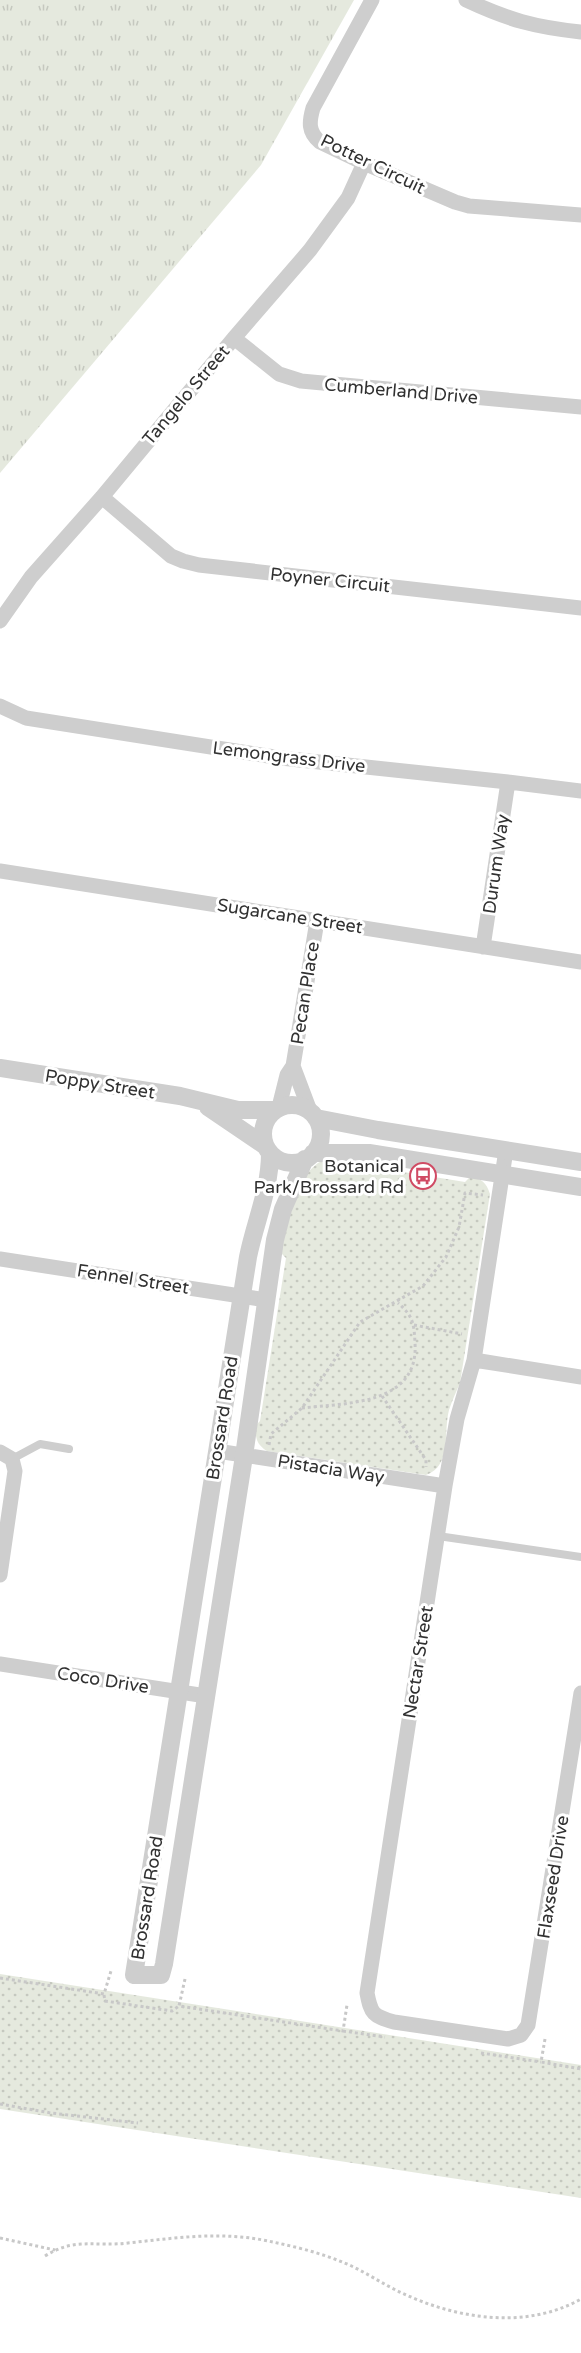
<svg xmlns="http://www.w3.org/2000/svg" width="581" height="2353" font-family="'Varela Round',sans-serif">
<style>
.grass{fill:url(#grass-tufts)}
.park{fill:url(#park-dots)}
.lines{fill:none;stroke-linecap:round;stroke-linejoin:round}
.path{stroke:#c8c8c8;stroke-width:3;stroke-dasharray:3 3;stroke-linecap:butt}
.service{stroke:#cecece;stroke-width:8}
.minor{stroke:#cecece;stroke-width:15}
.tertiary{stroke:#cecece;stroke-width:18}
.labels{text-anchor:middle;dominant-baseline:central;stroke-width:6;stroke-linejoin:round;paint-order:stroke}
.street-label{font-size:18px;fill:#313131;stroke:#fff}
.poi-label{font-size:18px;fill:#313131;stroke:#fff;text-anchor:end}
</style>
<defs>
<pattern id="grass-tufts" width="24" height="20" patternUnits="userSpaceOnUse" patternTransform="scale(1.5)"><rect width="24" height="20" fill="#e5e9de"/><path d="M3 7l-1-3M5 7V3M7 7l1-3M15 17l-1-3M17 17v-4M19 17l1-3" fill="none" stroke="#c5c8bf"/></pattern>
<pattern id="park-dots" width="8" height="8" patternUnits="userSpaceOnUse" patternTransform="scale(1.5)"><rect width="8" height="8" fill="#e5e9de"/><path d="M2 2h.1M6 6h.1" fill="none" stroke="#c5c8bf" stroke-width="1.8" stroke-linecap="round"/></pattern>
</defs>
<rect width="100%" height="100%" fill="#fff"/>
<path class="grass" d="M0 0H354L261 165 0 473Z"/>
<path class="park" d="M370 1157 379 1168 465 1182 470 1177C482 1179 486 1182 490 1194L460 1383C456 1392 452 1401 449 1410 443 1433 452 1466 426 1475L267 1451C256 1444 256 1438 255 1426L260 1421 286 1258 279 1251C283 1226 299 1164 328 1159 341 1156 357 1158 370 1157Z
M0 1974 581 2065V2198L0 2109Z"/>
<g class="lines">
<path class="path" d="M414 1325 462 1334
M382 1396 426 1460V1467
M302 1408C347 1403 419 1405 415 1343 414 1323 413 1316 398 1303
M269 1445 271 1434 302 1408 360 1322 423 1286 446 1257 459 1227 465 1193 483 1195
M0 1978 104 1994 111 1971
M185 1979 179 2006 343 2031 347 2005
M104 1995 105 2001 172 2011 179 2006
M343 2031 385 2037
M545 2039 541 2062 581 2069
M481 2053 541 2062
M0 2104 51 2113 138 2123
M0 2238 55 2250
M45 2256C75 2237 95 2247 128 2243 175 2238 221 2231 268 2241 292 2246 318 2252 342 2262 363 2270 382 2284 402 2293 457 2319 526 2330 581 2299"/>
<path class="service" d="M12 1459 40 1444 69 1449
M438 1536 581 1557"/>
<path class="minor" d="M372 0 313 108C309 122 308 132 320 142L364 163 455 202 469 206 581 215
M466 0C509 20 534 27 581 32
M234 338 279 374 301 381 581 407
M102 497 171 556 183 561 199 565 581 608
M0 621 31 577 102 497 234 338 310 250 348 198 364 163
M0 706 26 718 281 758 508 782 581 791
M0 871 581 962
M483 947 508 782
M293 1066 310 1111
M279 1107 287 1075 293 1066 317 921
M506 1150 474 1360 457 1419 445 1486 367 1993C371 2014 373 2016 394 2022L508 2039 521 2035 528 2025 581 1693
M0 1259 266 1300
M474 1360 581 1377
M217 1451 445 1486
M0 1452 12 1459 15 1471 0 1575
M0 1664 206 1696"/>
<path class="tertiary" d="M0 1068 180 1096 238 1110H274
M263 1134a29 29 0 1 1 58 0a29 29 0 1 1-58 0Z
M208 1107 264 1145
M316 1118 378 1130 581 1162
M270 1153C270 1190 255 1222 248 1257L134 1975H161L164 1964 244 1456 275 1240 283 1209 305 1159
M313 1153H369L581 1187"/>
</g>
<defs>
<symbol id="bus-ring" viewBox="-11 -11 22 22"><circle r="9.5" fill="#fff" stroke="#d04b64" stroke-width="1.5"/><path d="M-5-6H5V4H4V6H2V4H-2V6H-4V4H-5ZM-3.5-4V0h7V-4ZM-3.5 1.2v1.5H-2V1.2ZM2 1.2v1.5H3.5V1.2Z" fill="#d04b64"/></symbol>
</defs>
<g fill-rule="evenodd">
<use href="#bus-ring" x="408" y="1161" width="30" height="30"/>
</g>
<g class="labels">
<g class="street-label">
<text transform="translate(373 164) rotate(26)">Potter Circuit</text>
<text transform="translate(401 391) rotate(5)">Cumberland Drive</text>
<text transform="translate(186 395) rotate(-50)">Tangelo Street</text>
<text transform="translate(330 580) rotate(6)">Poyner Circuit</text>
<text transform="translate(289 757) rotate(7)">Lemongrass Drive</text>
<text transform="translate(496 864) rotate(-82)">Durum Way</text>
<text transform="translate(290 916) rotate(9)">Sugarcane Street</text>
<text transform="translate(305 993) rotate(-81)">Pecan Place</text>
<text transform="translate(100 1084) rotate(9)">Poppy Street</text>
<text transform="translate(133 1279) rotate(9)">Fennel Street</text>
<text transform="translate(222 1418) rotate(-81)">Brossard Road</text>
<text transform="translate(331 1469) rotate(9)">Pistacia Way</text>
<text transform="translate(418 1662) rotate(-81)">Nectar Street</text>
<text transform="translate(103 1680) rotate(9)">Coco Drive</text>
<text transform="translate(553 1877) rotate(-81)">Flaxseed Drive</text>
<text transform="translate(147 1898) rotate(-81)">Brossard Road</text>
</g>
<g class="poi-label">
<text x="404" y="1166">Botanical<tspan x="404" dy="21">Park/Brossard Rd</tspan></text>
</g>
</g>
</svg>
